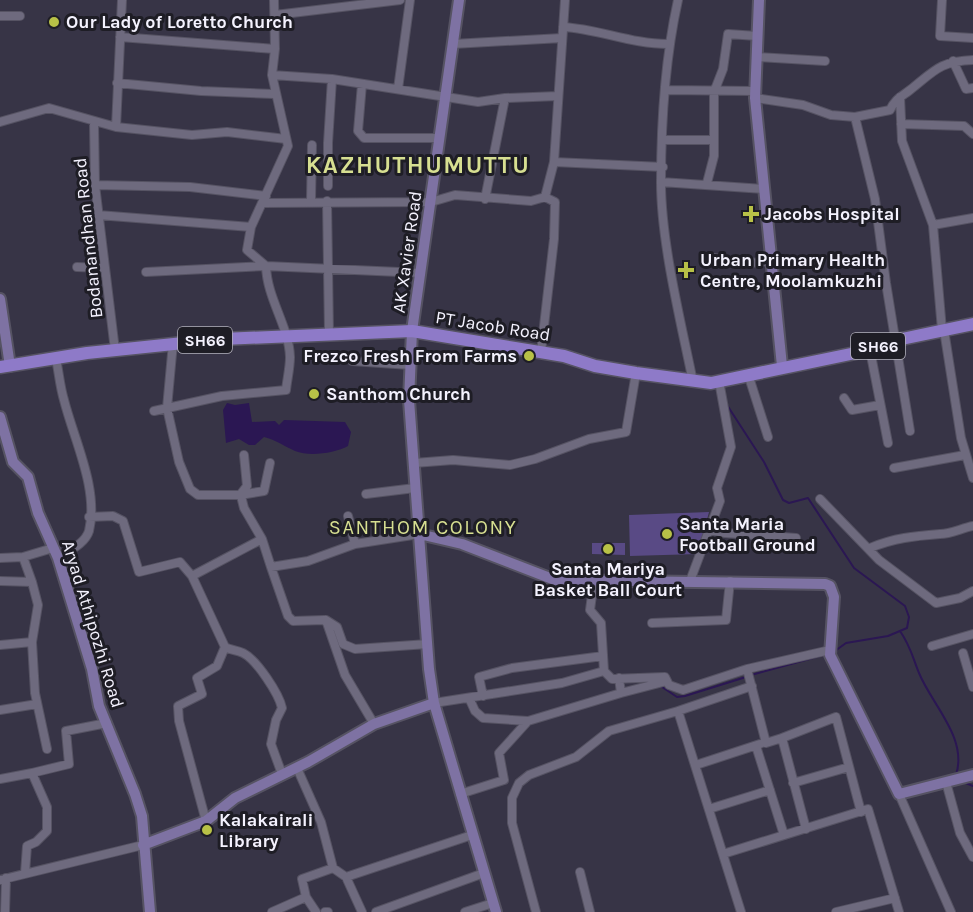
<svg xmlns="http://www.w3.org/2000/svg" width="973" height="912" font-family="Karla,sans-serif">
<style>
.green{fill:#594a85}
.water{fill:#2b1753}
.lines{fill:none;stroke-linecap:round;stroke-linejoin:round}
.stream{stroke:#2b1753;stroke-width:2}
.street-casing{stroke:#565363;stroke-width:10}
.secondary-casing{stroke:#565363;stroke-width:14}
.primary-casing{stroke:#565363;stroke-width:15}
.street{stroke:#6e6a7e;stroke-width:8}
.secondary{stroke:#7e72a3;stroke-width:10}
.primary{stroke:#8e7ac8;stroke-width:12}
.poi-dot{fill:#b8c147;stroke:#1e1d25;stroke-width:2}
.labels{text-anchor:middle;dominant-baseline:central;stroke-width:6;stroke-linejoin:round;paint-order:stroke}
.shield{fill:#1e1d25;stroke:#b4b2bd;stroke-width:1.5}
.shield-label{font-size:16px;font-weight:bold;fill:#f4f2fe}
.poi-label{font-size:18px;font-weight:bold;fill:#f4f2fe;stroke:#1e1d25;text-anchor:start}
.street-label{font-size:18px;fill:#f4f2fe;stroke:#1e1d25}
.neighbourhood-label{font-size:20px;letter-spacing:1.5px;fill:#d7df91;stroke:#1e1d25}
.district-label{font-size:24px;font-weight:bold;letter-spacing:1.5px;fill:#d7df91;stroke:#1e1d25}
</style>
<rect width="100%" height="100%" fill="#373446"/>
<path class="green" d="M709 512 698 554 630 556 629 515Z
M592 543H625V555L592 554Z"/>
<path class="water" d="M227 403 235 405 249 403 252 422 275 421 279 425 284 420 345 422 351 432 348 446C335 453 310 457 295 451 284 446 276 440 264 437L255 445H249L239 439 226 443 223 410Z"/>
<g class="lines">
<path class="stream" d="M727 405 764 462 783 500 789 503 808 498 854 568 905 606 909 617 907 628 888 636 846 643 835 651
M900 631C911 647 912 656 919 673 932 705 968 738 956 775
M751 675 824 655
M659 685 677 697 685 696 746 677
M961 781 973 786"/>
<defs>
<path id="street" d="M678 0C665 59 661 122 661 182 661 243 681 322 693 382
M942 0 940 36 973 38
M275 15 400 0
M0 16H20
M563 27C599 29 631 44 668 44
M120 37 275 49
M453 44 562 38
M756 57 825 61
M953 61 966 89 973 88
M272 75 332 79 478 102 505 98 558 96
M117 83 201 91 274 94
M362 84 358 131 364 138H439
M398 89 410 0
M665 90 755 91
M900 97 902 141 933 225 942 330
M755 98 803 105 831 115 855 117 875 199 886 283 910 431
M855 117 890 110C895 99 901 97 910 90 934 71 940 61 973 60
M0 122 49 108 116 127 192 135 227 132 286 139
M94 123 95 185 115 350
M901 124 964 126 973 134
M116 127 122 0
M664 140H714
M554 162 663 167
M661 182 764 189
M707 183 714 156V92L723 69 728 34 757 36
M95 185 190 187 266 196
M328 186V143L332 79
M485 199 505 98
M311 201 312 145
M327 201 329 334
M263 203 431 202 455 195 531 201 545 197 554 162 565 0
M98 215 251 227
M933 225 973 218
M715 258 739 264 771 261
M77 267 104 268
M146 272 266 266 421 273
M944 330 961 438 973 478
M173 343 167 408 179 462 190 489 198 495H240L247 486 244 455
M870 350 888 443
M541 352 554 239 555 202 545 197
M56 359C59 373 60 387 64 400 74 440 99 489 89 531 85 544 68 551 58 558
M352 361 410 365
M748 374 768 437
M844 398 852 410 880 405
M154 411 222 396 286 390C287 380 290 368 290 357 289 326 267 299 266 266L247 250 251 227 288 146 272 75 275 49 274 0
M414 463 453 460 510 465 535 459 589 439 626 432 636 373
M894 468 965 455
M366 494 415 488
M240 495 264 491 270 463
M241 496 244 508 262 539 271 567 308 561 355 544 419 534
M820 499 879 560 936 603 960 598 973 591
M348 516 355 544
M89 517 113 516 123 521 139 572 180 562 192 576
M709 530 725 533 796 538
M870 548C894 538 914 536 940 534 951 534 962 528 973 526
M0 558 23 557
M271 567 288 616 293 621 324 620 327 623 345 675 374 724
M594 580 590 610 601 623 604 671 612 679 665 677 669 685 683 690 747 669 830 650
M0 581 32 582 38 605 32 642 35 693 47 749
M690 581 720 501 717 488 731 447 719 381
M32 582 23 557 53 548
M326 620 337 627 343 644 355 649 428 644
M652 623 726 620 730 581
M0 645 32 642
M932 646 973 634
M225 647C230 650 237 650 243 653 257 660 279 694 282 708L276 720 271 744 282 774
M963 653 973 687
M747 669 766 743 782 738 806 829
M621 693 667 681
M483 696 479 677 512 668 603 656
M470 700 475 711 483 718 528 721
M434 703 562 683 604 671
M0 710 37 704
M678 711 752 686
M782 738 836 717 861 812
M756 746 784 835
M696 765 760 744
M297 768 321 822 333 868
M32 773 69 764 66 731 107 723
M0 779 32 773 47 807V831L36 842 27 846 25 873
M946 782 960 833 973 857
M793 783 849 767
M460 794 504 780 499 753 528 721 621 693 619 678
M899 794 951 912
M709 809 770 790
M206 821 179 721 178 706 202 694 197 678 217 666 225 647 192 576 262 539
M723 854 868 809 899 912
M580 872 590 912
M346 877 362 912
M0 880 143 845
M306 897 316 912
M5 912 6 878
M272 912 306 897 302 879 333 868 346 877 472 835
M325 912H328
M376 912 484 873
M465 912 493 903
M536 912 512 823V798L519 783 529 775 576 757 609 731 678 711 741 912
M836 912 895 898"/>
<path id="secondary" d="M459 0 412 331 409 400 429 669 434 703 496 912
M759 0 755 98 782 366
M0 299 10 366
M0 417 13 462 28 477 38 513 58 558 92 669 99 706 135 794 142 816 150 912
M419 534 462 544 555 580 825 584 830 586 834 597 830 655 899 794 973 775
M143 845 206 821 235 798 308 762 374 724 434 703"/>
<path id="primary" d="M0 367 87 353 222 339 412 331 564 356 595 366 636 373 711 383 870 350 897 340 973 324"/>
</defs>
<use href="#street" class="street-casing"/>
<use href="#secondary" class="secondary-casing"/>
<use href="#primary" class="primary-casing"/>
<use href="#street" class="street"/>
<use href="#secondary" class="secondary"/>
<use href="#primary" class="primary"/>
</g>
<g class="poi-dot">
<circle cx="54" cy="22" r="6"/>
<path d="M748 205h6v6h6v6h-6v6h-6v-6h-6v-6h6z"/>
<path d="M683 261h6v6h6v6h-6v6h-6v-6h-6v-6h6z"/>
<circle cx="529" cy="356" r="6"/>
<circle cx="314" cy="394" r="6"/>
<circle cx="667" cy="534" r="6"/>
<circle cx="608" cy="549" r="6"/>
<circle cx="207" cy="830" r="6"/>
</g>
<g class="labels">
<g class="shield">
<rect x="178" y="327" width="54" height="26" rx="4.5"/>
<rect x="851" y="333" width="54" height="26" rx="4.5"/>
</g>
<g class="shield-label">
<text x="205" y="340">SH66</text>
<text x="878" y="346">SH66</text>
</g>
<g class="poi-label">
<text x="66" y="22">Our Lady of Loretto Church</text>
<text x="764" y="214">Jacobs Hospital</text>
<text x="700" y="260">Urban Primary Health<tspan x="700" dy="21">Centre, Moolamkuzhi</tspan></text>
<text x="517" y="356" text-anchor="end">Frezco Fresh From Farms</text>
<text x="326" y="394">Santhom Church</text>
<text x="679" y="524">Santa Maria<tspan x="679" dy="21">Football Ground</tspan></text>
<text x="608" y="569" text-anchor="middle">Santa Mariya<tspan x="608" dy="21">Basket Ball Court</tspan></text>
<text x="219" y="820">Kalakairali<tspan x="219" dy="21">Library</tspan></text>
</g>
<g class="street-label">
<text transform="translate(88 238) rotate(-96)">Bodanandhan Road</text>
<text transform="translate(407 252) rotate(-82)">AK Xavier Road</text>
<text transform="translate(493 326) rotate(9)">PT Jacob Road</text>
<text transform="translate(93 624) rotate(73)">Aryad Athipozhi Road</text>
</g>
<g class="neighbourhood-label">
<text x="423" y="527">SANTHOM COLONY</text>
</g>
<g class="district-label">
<text x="418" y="165">KAZHUTHUMUTTU</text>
</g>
</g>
</svg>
